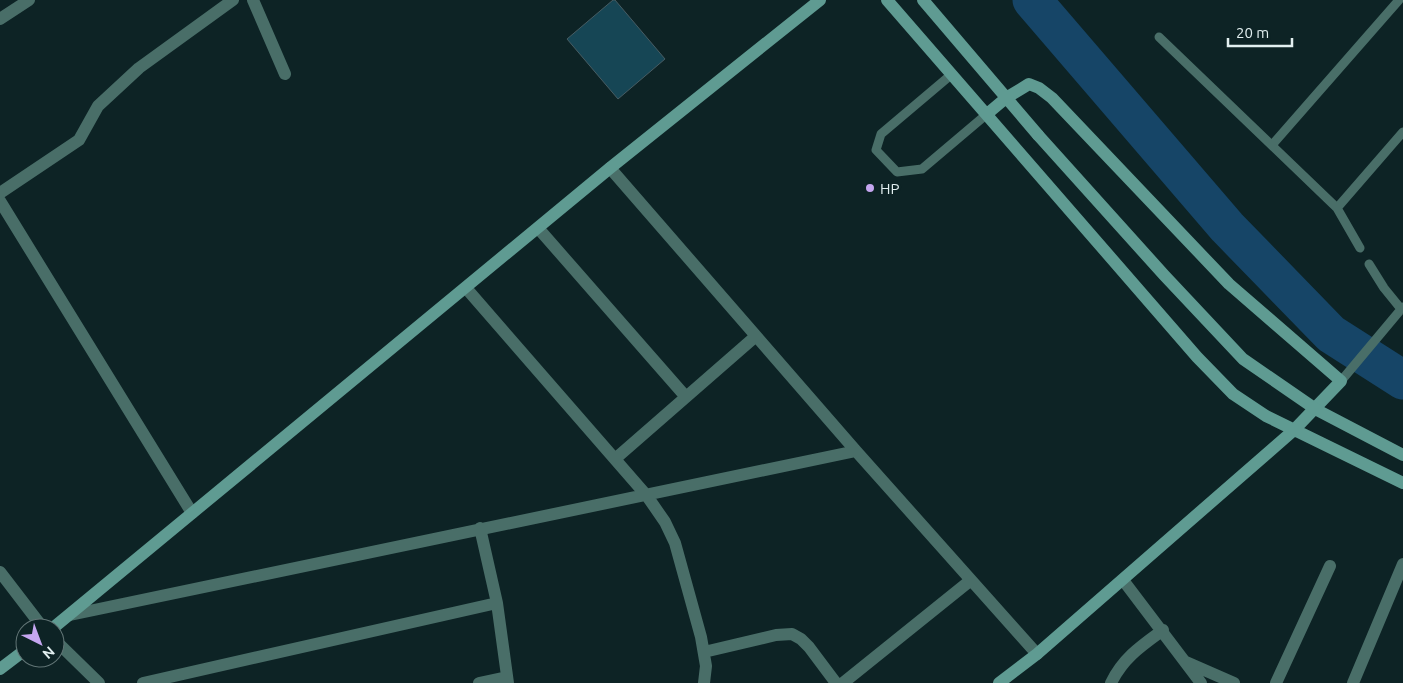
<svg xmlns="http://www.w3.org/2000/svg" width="1403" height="683" font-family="Ubuntu,sans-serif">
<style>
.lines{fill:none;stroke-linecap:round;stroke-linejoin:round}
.river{stroke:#164567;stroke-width:39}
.building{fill:#164655;stroke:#475c63}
.lane{stroke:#496e68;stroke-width:9}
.street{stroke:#496e68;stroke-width:12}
.secondary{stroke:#5f9b92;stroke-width:12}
.secondary-bridge{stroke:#5f9b92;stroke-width:12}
.poi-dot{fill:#c5a6f0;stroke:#0d2325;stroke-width:2}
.labels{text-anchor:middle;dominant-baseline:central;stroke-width:4.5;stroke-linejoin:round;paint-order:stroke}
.poi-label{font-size:15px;fill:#e2eff0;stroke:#0d2325;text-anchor:start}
</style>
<rect width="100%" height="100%" fill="#0d2325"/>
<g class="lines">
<path class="river" d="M1032 0 1227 227 1331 334 1403 380"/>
</g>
<path class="building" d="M613 0H615L665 59 618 99 567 39Z"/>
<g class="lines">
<path class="lane" d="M1159 37 1337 208 1360 248
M952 74 881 134 876 150 897 172 922 169 987 114
M1272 145 1399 0
M1337 208 1403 132
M1369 264 1384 288 1401 309
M1341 381 1403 307"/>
<path class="street" d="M253 0 285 74
M0 19 29 0
M610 168 856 451 1037 654
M0 193 79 140 98 106 139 68 233 0
M0 201 192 513
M538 228 686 397
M466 288 647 496 665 522 675 543 701 637 706 666 704 683
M615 459 756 336
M480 528 497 603 508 683
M0 572 43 628
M1123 580 1201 683
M70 615 856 451
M55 640 99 683
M704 652 776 635 792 634 801 639 809 647 836 683
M1186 662 1234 683
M143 683 497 603
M479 683 507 677
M843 683 971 580
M1111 683C1123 658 1141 646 1163 630
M1276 683 1330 566
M1353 683 1403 564"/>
<path class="secondary" d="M887 0 1197 357 1233 394 1266 416 1403 483
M923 0 1038 135
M987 114 1006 98 1029 84 1039 88 1052 98 1229 284 1341 381 1294 430 1037 654 999 683
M53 628 610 168 820 0
M0 669 25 650"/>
<path class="secondary-bridge" d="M1038 135 1164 275 1243 359 1317 410 1403 455"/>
</g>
<circle class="poi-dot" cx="870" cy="188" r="5"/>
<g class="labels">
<g class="poi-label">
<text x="880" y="188">HP</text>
</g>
</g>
<g transform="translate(40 643) rotate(138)"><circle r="24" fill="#0d2325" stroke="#627576"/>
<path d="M0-4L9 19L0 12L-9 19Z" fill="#c5a6f0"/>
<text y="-8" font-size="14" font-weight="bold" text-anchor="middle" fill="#e2eff0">N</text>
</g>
<path d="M1228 38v8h64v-8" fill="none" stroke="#e2eff0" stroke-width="2.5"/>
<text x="1236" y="38" font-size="15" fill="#e2eff0" stroke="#0d2325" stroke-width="4" paint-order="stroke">20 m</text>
</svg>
